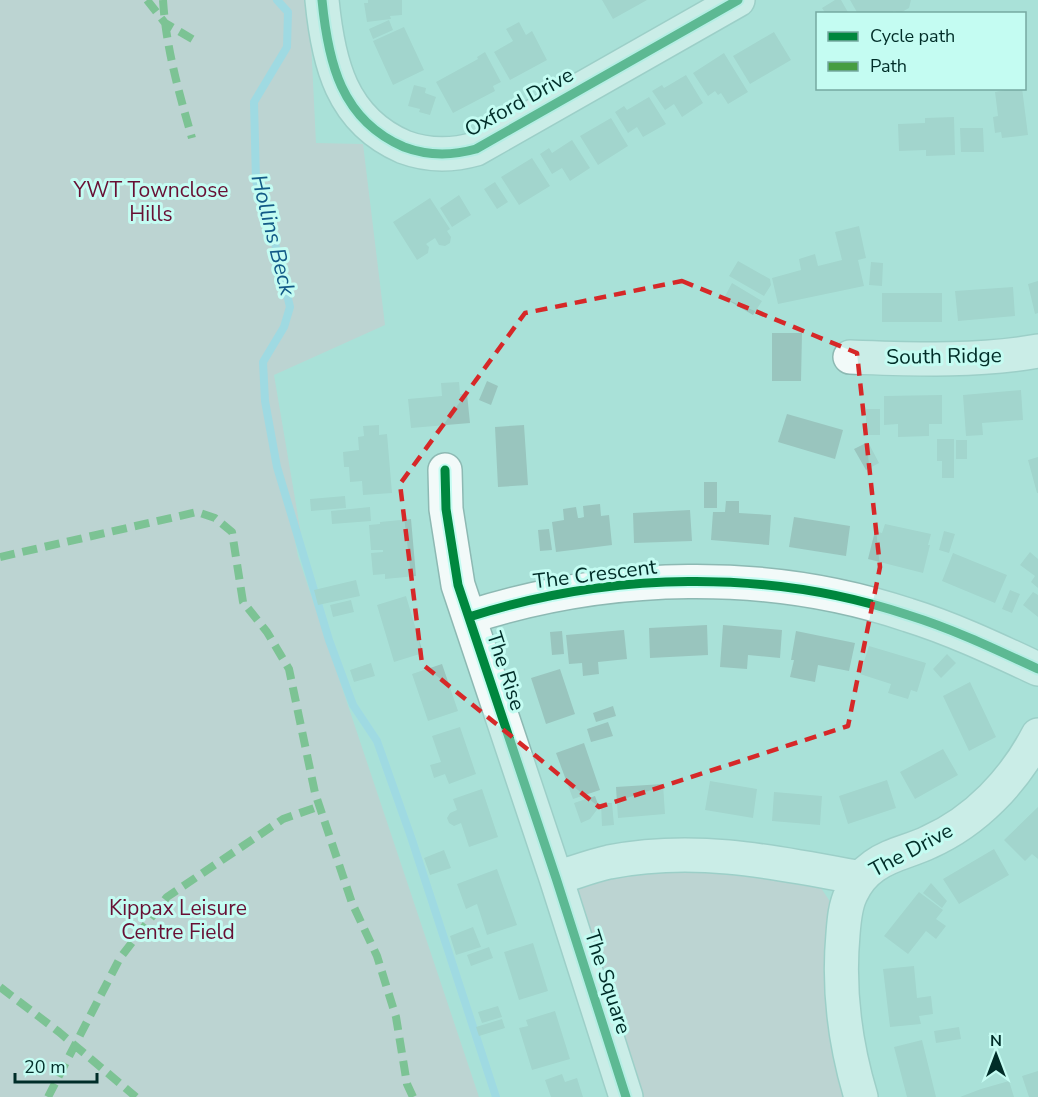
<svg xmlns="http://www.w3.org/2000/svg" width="1038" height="1097" font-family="'Nunito Sans',sans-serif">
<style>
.green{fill:#d2c3c9}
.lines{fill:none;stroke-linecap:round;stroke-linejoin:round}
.stream{stroke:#93d0ee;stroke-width:8}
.building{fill:#99c5be}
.minor-casing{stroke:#8db9b3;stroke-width:36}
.minor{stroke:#f2faf9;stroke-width:33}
.quiet{stroke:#469d41;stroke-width:8;stroke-dasharray:15 8;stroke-linecap:butt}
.cycleway-casing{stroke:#c4fcf2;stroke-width:13}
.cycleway{stroke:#00873e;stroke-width:9}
.marked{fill:none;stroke:#d62828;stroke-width:4.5;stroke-dasharray:12 8;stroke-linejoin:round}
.labels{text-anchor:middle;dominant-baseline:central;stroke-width:6;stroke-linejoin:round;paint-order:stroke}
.street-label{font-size:21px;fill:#002d28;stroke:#c4fcf2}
.park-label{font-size:21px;fill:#681034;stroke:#c4fcf2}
.water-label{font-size:22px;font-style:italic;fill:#125a87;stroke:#c4fcf2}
</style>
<rect width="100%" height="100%" fill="#a9e1d8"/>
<path class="green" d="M0 0H309L316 143 363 144 385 325 274 375 301 534 294 536 298 556 479 1097H0Z
M675 866 819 885 831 903 850 1097H636L575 892 587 881Z"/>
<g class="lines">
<path class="stream" d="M277 0 288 12 287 47 254 102 256 181 274 239 290 307 284 327 263 362 265 401 277 467 329 640 353 705 377 741 411 837 496 1097"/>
</g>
<path class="building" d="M368 0H402V15L390 16 391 19 367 22 364 3H368Z
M602 0H647L613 19Z
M835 0H841L849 14H826L822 8Z
M850 0H911L909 8 900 13 893 11 894 14H858Z
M389 20 393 30 373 39 369 29Z
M519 22 526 35 532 31 547 60 510 80 494 52 513 41 506 29Z
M404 27 424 70 393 85 373 41Z
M774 32 791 60 750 84 733 56Z
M485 52 501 82 493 86 495 91 453 113 436 82 478 59 477 57Z
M724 53 748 92 728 104 721 93 718 95 715 91 708 96 693 73Z
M686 75 703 103 682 117 674 104 665 110 652 91 662 85 664 88Z
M414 85 426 88 425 93 436 97 430 115 419 112 420 109 408 106Z
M1015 88H1022L1028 135 1002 138 1001 132 995 133 993 117 998 116 995 92Z
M649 97 666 124 643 137 637 127 628 133 615 112 624 106 627 110Z
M954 117 955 155 926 156V150L899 151 898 124 925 123V118Z
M611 118 628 146 598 165 580 136Z
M960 128H983L984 152H961Z
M572 140 590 168 570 181 562 168 552 174 540 154 549 148 552 153Z
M532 158 550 186 519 205 501 177Z
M495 182 508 202 497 209 484 189Z
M459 195 471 215 452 227 440 208Z
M430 198 450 229 447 231 451 237 450 243 445 246 439 245 435 238 426 244 429 247 428 253 417 260 393 222Z
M859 226 866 258 858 260 864 286 778 304 772 278 801 270 799 259 815 254 818 266 842 260 835 232Z
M738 261 770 279 771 285 764 296 729 276Z
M871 262 883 263 882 286 869 285Z
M1038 281V313L1035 314 1028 284Z
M732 283 762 301 753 315 724 298Z
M1013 287 1015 316 958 321 955 291Z
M882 293H942V322H882Z
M772 333H802L801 381H772Z
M487 381 498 386 491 405 479 400Z
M459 382 460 394H467L470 423 411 428 408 399 442 396 441 383Z
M1021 390 1023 420 982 423 983 435 966 436 963 395Z
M942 395V424H929V436L898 437V424L884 425V396Z
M866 409H880V435H866Z
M787 414 843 430 835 459 778 442Z
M379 425V435L387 434 392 493 363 495 362 481 350 482 349 467H344L343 452 359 450 358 437 364 436 363 426Z
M524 425 528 485 498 487 495 427Z
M937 439H954V478H942V461H937Z
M956 440H967V459H956Z
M868 442 879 463 866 470 854 449Z
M1038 457V493H1037L1028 460Z
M704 482H717V508H704Z
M345 496 346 508 311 511 310 499Z
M726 501H739V513L771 515 769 545 711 540 713 512H725Z
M600 504 601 516 609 515 612 545 556 552 552 522 564 520 563 509 576 507 578 518H580L584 517 583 506Z
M370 507 371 521 332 524 331 511Z
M690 510 692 541 634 543 633 513Z
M794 517 850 526 846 556 789 547Z
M411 519 416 576 385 579V574L373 575 371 553 383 552V550H371L369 525 380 524V522Z
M885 524 931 534 928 545H930L923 573 868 559 875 531 882 533Z
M549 529 552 550 540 551 538 530Z
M944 531 955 534 949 553 939 550Z
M1030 552 1038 559V588L1031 582 1035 576 1020 565Z
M953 553 1007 575 995 603 942 581Z
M356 580 360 596 318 605 314 590Z
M1010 590 1020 594 1012 613 1002 609Z
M1033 592 1038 595V617L1023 605Z
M406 596 423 653 394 662 377 605Z
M351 600 354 612 333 617 330 605Z
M707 625 708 655 650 658 649 628Z
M723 625 782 630 780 658 748 655 747 669 720 667Z
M624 630 627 659 598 662 599 674 583 676 582 663 569 664 566 635Z
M562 631 564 654 552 655 550 632Z
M796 631 855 643 849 671 818 665 815 682 790 677 794 660H791Z
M869 646 926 663 917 692 911 690 908 699 888 693 891 684 860 674Z
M947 654 956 663 941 678 933 669Z
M371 663 375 676 354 682 350 670Z
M442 664 458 711 428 721 412 674Z
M560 669 575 714 546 724 531 678Z
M970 682 996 737 969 751 943 696Z
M613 706 616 716 596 722 593 713Z
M608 722 613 736 591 742 587 729Z
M460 727 476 774 449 784 445 774 434 778 430 765 441 762 432 736Z
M584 743 600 790 573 799 556 753Z
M943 749 958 775 915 799 900 772Z
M887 780 896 808 848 824 839 796Z
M710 781 757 789 753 818 705 810Z
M663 784 665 814 618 818 616 787Z
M482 789 498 837 469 847 461 823 454 826 449 823 447 818 450 813 457 810 453 799Z
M774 792 822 796 820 825 772 821Z
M595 796 599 807 590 819 581 823 574 803Z
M612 803 614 825 602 826 601 804Z
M1038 807V859L1032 854 1025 861 1004 840Z
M994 849 1009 875 959 904 943 879Z
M444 850 451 868 430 875 424 858Z
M497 869 517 925 487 935 477 904 466 909 457 884Z
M931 883 947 901 942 908 923 893Z
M919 892 943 910 936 919 946 926 936 939 926 931 908 954 884 936Z
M473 927 481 947 456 955 450 936Z
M533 943 548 991 519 1000 504 952Z
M489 947 493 958 471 966 467 955Z
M914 966 917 998 931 996 933 1014 919 1016 921 1024 890 1027 883 969Z
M498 1006 502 1017 482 1023 478 1012Z
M555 1011 570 1059 532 1070 519 1028 528 1026 526 1020Z
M502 1019 505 1028 479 1036 476 1027Z
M959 1027 961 1039 936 1043 934 1031Z
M922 1040 936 1097H907L894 1047Z
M1038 1071V1097H1029L1022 1076Z
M562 1074 565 1082 577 1078 583 1097H551L545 1080Z
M1009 1081 1014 1097H960L981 1089Z"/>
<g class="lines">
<defs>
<path id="minor" d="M322 0C328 62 341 120 404 147 428 156 451 156 476 149L738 0
M850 357C912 359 976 362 1038 351
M445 470 446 509 458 585 556 878 626 1097
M469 617C609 572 768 568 908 615 953 629 995 649 1038 669
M556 878C573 873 591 866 609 862 696 845 775 862 860 878
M861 1097C845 1044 838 989 843 934 844 921 845 906 851 894 856 883 864 873 874 866 890 854 911 851 929 842 976 821 1014 781 1038 735"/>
</defs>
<use href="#minor" class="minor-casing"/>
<use href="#minor" class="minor"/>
<path class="quiet" d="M147 0 165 23 194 40
M163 0C166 48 179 93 192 138
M0 557 197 512 215 518 232 532 243 602 267 632 289 669 315 793 352 903 377 956 396 1017 407 1084 413 1097
M0 987 59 1032 136 1097
M48 1097 120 958 167 897 283 819 320 806"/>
<defs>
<path id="cycleway" d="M322 0C328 62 341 120 404 147 428 156 451 156 476 149L738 0
M445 470 446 509 458 585 556 878 626 1097
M469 617C609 572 768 568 908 615 953 629 995 649 1038 669"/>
</defs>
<use href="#cycleway" class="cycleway-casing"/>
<use href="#cycleway" class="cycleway"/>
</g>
<path d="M0 0H1038V1097H0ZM682 281 857 353 880 567 848 726 599 807 422 664 400 484 525 313Z" fill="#a9e1d8" fill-opacity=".55" fill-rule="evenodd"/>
<path class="marked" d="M682 281 857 353 880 567 848 726 599 807 422 664 400 484 525 313Z"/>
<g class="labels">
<g class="street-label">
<text transform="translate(519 102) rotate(-29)">Oxford Drive</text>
<text transform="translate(944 356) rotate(-1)">South Ridge</text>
<text transform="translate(595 574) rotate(-7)">The Crescent</text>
<text transform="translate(506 671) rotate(72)">The Rise</text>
<text transform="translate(911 850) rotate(-28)">The Drive</text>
<text transform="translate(608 982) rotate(72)">The Square</text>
</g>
<g class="park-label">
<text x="151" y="190">YWT Townclose<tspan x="151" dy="24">Hills</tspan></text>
<text x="178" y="908">Kippax Leisure<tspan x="178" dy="24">Centre Field</tspan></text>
</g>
<g class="water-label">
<text transform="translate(273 235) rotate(76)">Hollins Beck</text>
</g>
</g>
<rect x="816" y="12" width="210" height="78" fill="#c4fcf2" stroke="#76a9a1" stroke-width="1.5"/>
<rect x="828" y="32" width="30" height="9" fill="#00873e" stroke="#76a9a1" stroke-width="1.5"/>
<text x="870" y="42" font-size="18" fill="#002d28">Cycle path</text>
<rect x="828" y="62" width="30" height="9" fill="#469d41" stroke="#76a9a1" stroke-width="1.5"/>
<text x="870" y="72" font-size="18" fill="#002d28">Path</text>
<g transform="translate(996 1055)" stroke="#c4fcf2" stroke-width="4.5" paint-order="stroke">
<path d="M0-4.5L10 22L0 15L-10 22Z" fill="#002d28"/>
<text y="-9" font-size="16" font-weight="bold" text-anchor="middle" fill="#002d28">N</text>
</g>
<path d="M15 1073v9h82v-9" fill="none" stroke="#002d28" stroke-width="3"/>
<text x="24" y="1073" font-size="18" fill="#002d28" stroke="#c4fcf2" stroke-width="4.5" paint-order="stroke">20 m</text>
</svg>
